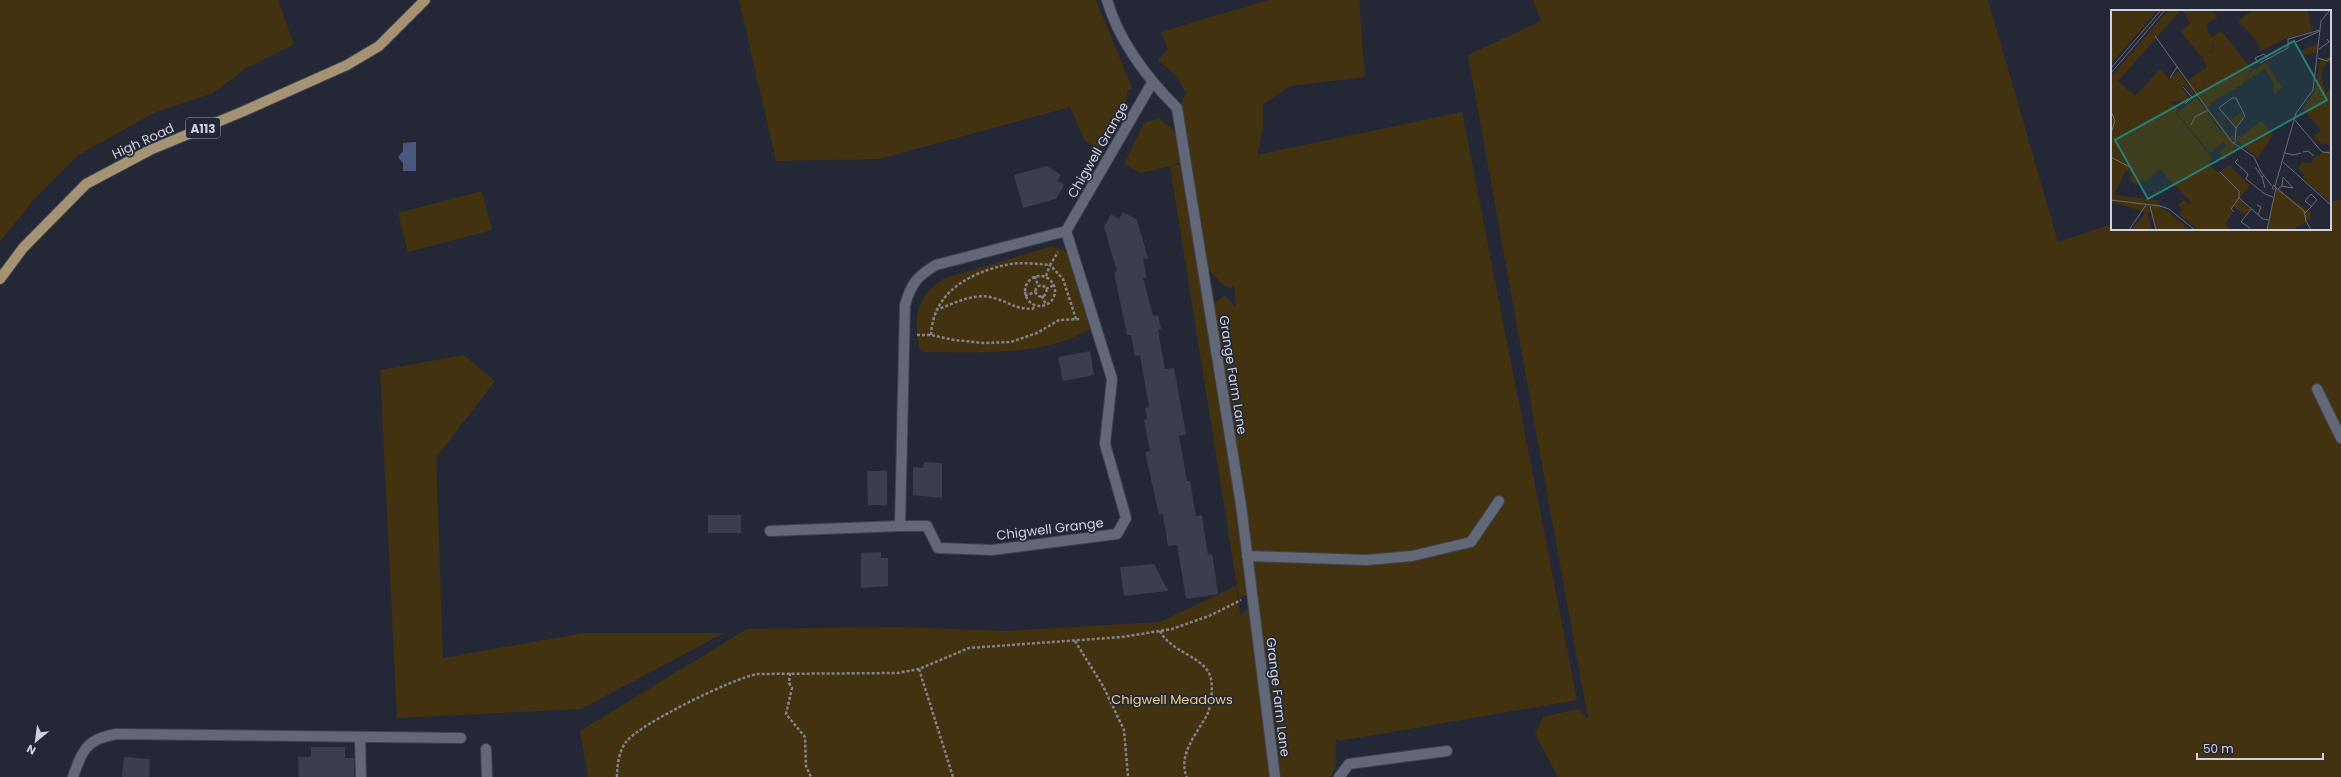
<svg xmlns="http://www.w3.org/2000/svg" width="2341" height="777" font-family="Poppins,sans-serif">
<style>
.green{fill:#43320f}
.water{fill:#4c5780}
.building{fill:#3a3e4e}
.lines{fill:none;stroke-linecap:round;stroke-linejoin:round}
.minor-casing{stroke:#3f434f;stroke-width:12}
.major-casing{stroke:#3f434f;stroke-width:12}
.path{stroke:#80838f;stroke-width:2.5;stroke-dasharray:3 2;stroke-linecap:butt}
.minor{stroke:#636879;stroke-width:10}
.major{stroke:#a59374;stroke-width:10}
.labels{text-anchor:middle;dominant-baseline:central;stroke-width:3.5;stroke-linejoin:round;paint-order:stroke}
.shield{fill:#242836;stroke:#9c9faa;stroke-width:1}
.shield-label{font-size:12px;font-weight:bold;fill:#cfd2dc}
.street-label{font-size:13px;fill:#cfd2dc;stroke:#242836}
.park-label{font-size:13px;fill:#f1cb85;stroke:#242836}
.inset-road{fill:none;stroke:#686c78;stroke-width:1}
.view{fill:#227f79;fill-opacity:0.15;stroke:#227f79;stroke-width:2}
.inset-edge{fill:none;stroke:#cfd2dc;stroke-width:2}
</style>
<rect width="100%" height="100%" fill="#242836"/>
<path class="green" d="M0 0H278L294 44 246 68 213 93 156 112 78 155 35 198 0 242Z
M739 0H1096L1132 88 1127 90 1126 105 1099 149 1085 141 1070 107 879 159 776 161Z
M1268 0H1359L1365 77 1290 86 1263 104V130L1257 155 1462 112 1577 700 1340 741 1336 739 1335 769 1330 777H1281L1238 454 1214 303 1225 296 1236 307 1234 286 1230 288 1222 284 1206 266 1181 104 1186 93 1176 75 1158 60 1168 49 1161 32Z
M1533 0H1988L2058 242 2112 224V229H2330V201L2341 200V777H1558L1535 734 1543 717 1578 709 1588 719 1468 55 1541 21Z
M1159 119C1178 129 1180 142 1184 162L1170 166 1185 164 1249 593 1239 599 1170 166 1140 173 1124 164 1143 125 1148 121Z
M482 191 492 230 408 252 398 213Z
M1052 246 1064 250 1069 256 1092 328C1045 357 978 352 925 352L919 348C914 316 915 299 943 279Z
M464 355 495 381 436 458 443 658 584 633H724L581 709 397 718 380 370Z
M1236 586 1240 615 1249 608 1271 777H588L580 731 747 629 898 627 1006 631 1160 622Z"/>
<path class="water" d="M416 142V171H403V163L398 157 403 151V143Z"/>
<path class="building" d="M1047 166 1061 175 1057 181 1064 185 1056 199 1023 208 1014 175Z
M1123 212 1137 220 1148 258 1143 259 1147 278H1143L1153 316 1158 315 1161 329 1158 330 1165 369 1174 368 1186 434 1179 436 1187 481H1190L1196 516 1202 515 1208 555 1212 554 1218 594 1186 599 1177 545 1168 546 1163 514 1159 515 1145 452 1150 451 1144 420 1147 419 1145 408 1149 407 1140 355 1135 356 1131 335H1127L1114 272 1117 271 1104 227 1111 214 1119 219Z
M1090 351 1094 375 1063 381 1058 357Z
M924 462 942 463V498L913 495V467L923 468Z
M867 471H887V505H868Z
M708 515H741V533H708Z
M881 552V558H888V586L861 588V553Z
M1154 564 1168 591 1124 596 1120 567Z
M311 747H345V758H354V777H299L298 757H311Z
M124 757 150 759 149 777H122Z"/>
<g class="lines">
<defs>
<path id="minor" d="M1107 0C1119 42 1147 78 1177 108L1241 505 1275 777
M1066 231 1112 379 1105 444 1126 518 1117 534 992 550 938 548 927 526H900L905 305C911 284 917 276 936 265L1066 231 1152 83
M2317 389 2341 438
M770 531 900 526
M1247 556 1367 560 1412 556 1471 542 1499 501
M360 738 361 777
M486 749 487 777
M73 777C82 750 87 739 116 734L461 738
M1339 777 1349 764 1447 751"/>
<path id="major" d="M0 279 23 248 86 184 150 150 244 111 347 65 379 46 425 0"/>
</defs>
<use href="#minor" class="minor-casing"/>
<use href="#major" class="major-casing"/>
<path class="path" d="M1025 291a15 15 0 1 1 30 0a15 15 0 1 1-30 0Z
M1035 276 1038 286
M1046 276 1050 265 1063 279 1076 319
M1035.5 291a5.5 5.5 0 1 1 11 0a5.5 5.5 0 1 1-11 0Z
M1046 289 1054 285
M1025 296 1035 292
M1042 296 1046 305
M936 310C955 303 976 291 997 299 1013 304 1013 308 1032 309L1036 306
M917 335H931L954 340 983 343 1011 342 1037 333 1059 320 1080 319
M931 335C933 291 971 272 1010 264 1023 262 1037 264 1050 265L1058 252
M1160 631C1171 653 1207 657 1211 679 1213 688 1211 707 1207 715 1197 733 1177 756 1187 777
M1075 641 1103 686 1124 730 1128 777
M919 669 953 777
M790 673 789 683 792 688 786 714 805 737 806 766 811 777
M617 777C617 766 619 751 626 742 639 724 734 678 757 674L898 673 919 669 969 648 1122 637 1172 629 1209 616 1241 600"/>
<use href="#minor" class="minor"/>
<use href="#major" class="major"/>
</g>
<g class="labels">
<rect class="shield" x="186" y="118" width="34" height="20" rx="3"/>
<g class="shield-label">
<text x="203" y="128">A113</text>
</g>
<g class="street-label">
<text transform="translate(143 141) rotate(-25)">High Road</text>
<text transform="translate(1098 150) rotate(-60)">Chigwell Grange</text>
<text transform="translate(1233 375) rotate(81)">Grange Farm Lane</text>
<text transform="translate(1050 529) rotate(-7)">Chigwell Grange</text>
<text transform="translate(1278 697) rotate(83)">Grange Farm Lane</text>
</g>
<g class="park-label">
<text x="1172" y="699">Chigwell Meadows</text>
</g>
</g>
<g transform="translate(2111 10)">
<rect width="220" height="220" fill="#242836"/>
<path d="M0 0H47L0 54ZM57 0H70L7 71 24 86 49 59 58 69 67 61 109 120 112 121 76 71 96 57 91 48 103 40 101 31 102 40 91 47 70 22 79 13 71 0H103L106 8 95 14 100 28 110 21 141 59 132 74 101 92 97 98 119 127 123 125V130H120L126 137 112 151 108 142 115 136 113 132 99 143 66 103 82 90V85L74 75 70 78 78 87 72 92 59 91 68 99 65 103 101 148 97 154 108 163 118 155 139 175 128 189 139 199 134 205 122 196 119 200 122 203 114 213 120 220H87L68 204 72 200 67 195 73 190 78 194 80 192 48 159 36 172 31 170 25 176 19 169 20 164 15 160 3 185 46 190 51 199 58 202 78 220H45L42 204 36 202 41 220H20L35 202 0 192V67ZM141 0H197L201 21 176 28 150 41 141 25 127 12ZM207 34 206 42 193 45 189 41ZM220 42V48L212 58 210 68 215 83 220 78V193L191 167 193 165 187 159 191 152 200 153 203 148 220 138 215 133 210 134 203 127 210 120 192 99 203 82 210 48 216 49ZM155 52 171 78 165 83 162 82 163 74 154 59 134 72 141 61ZM131 102 132 109 124 116 119 110ZM150 111 162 124 147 148 126 131V125L130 127ZM166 177 200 203 199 209 182 220H156Z" fill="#43320f"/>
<path class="inset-road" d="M44 26 100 104 121 132 143 147 150 162 161 176M185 32 209 21M208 39 218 32 216 29M207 48 216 51 220 48M147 53 144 48 153 44 157 49M149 53 177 38V29L209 20M0 58 50 0M0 63 54 0M59 68 66 57M72 77 81 87 74 94M0 101 4 111 0 123M183 109 211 142 220 143M80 115 84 107 97 100M124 133 125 118 134 106 125 88H121L108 98 125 118M192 142 197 141 203 146M174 143 182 145 190 143M0 147 22 159M127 149 124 152 137 164 135 169 154 184 162 187M172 152 220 195M144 157 151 167M109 162 128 181V188L152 209 158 210M153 165 151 167 154 178M164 176 185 103 202 80 210 11 219 0M165 178 193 201 195 211 200 220M167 179 171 176 172 167 182 178 171 176M0 190 49 196 58 199 84 220M146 195 150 197 147 205M39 196 45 220M123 202 120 199 128 188M194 203 199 198 206 190 200 184 194 191 201 197M139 218 130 212 140 199M18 220 35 195M156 220 165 178 163 175 161 178 163 180"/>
<path class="view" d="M183 31 216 90 37 189 4 130Z"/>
<rect width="220" height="220" class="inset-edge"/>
</g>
<g transform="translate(36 741) rotate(209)" stroke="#242836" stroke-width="3" paint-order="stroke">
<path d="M0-3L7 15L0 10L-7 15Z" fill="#cfd2dc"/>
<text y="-6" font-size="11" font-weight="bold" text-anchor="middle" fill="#cfd2dc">N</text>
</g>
<path d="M2197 753v6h126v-6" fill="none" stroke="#cfd2dc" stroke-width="2"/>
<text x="2203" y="753" font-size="12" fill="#cfd2dc" stroke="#242836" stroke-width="3" paint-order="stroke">50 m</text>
</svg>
